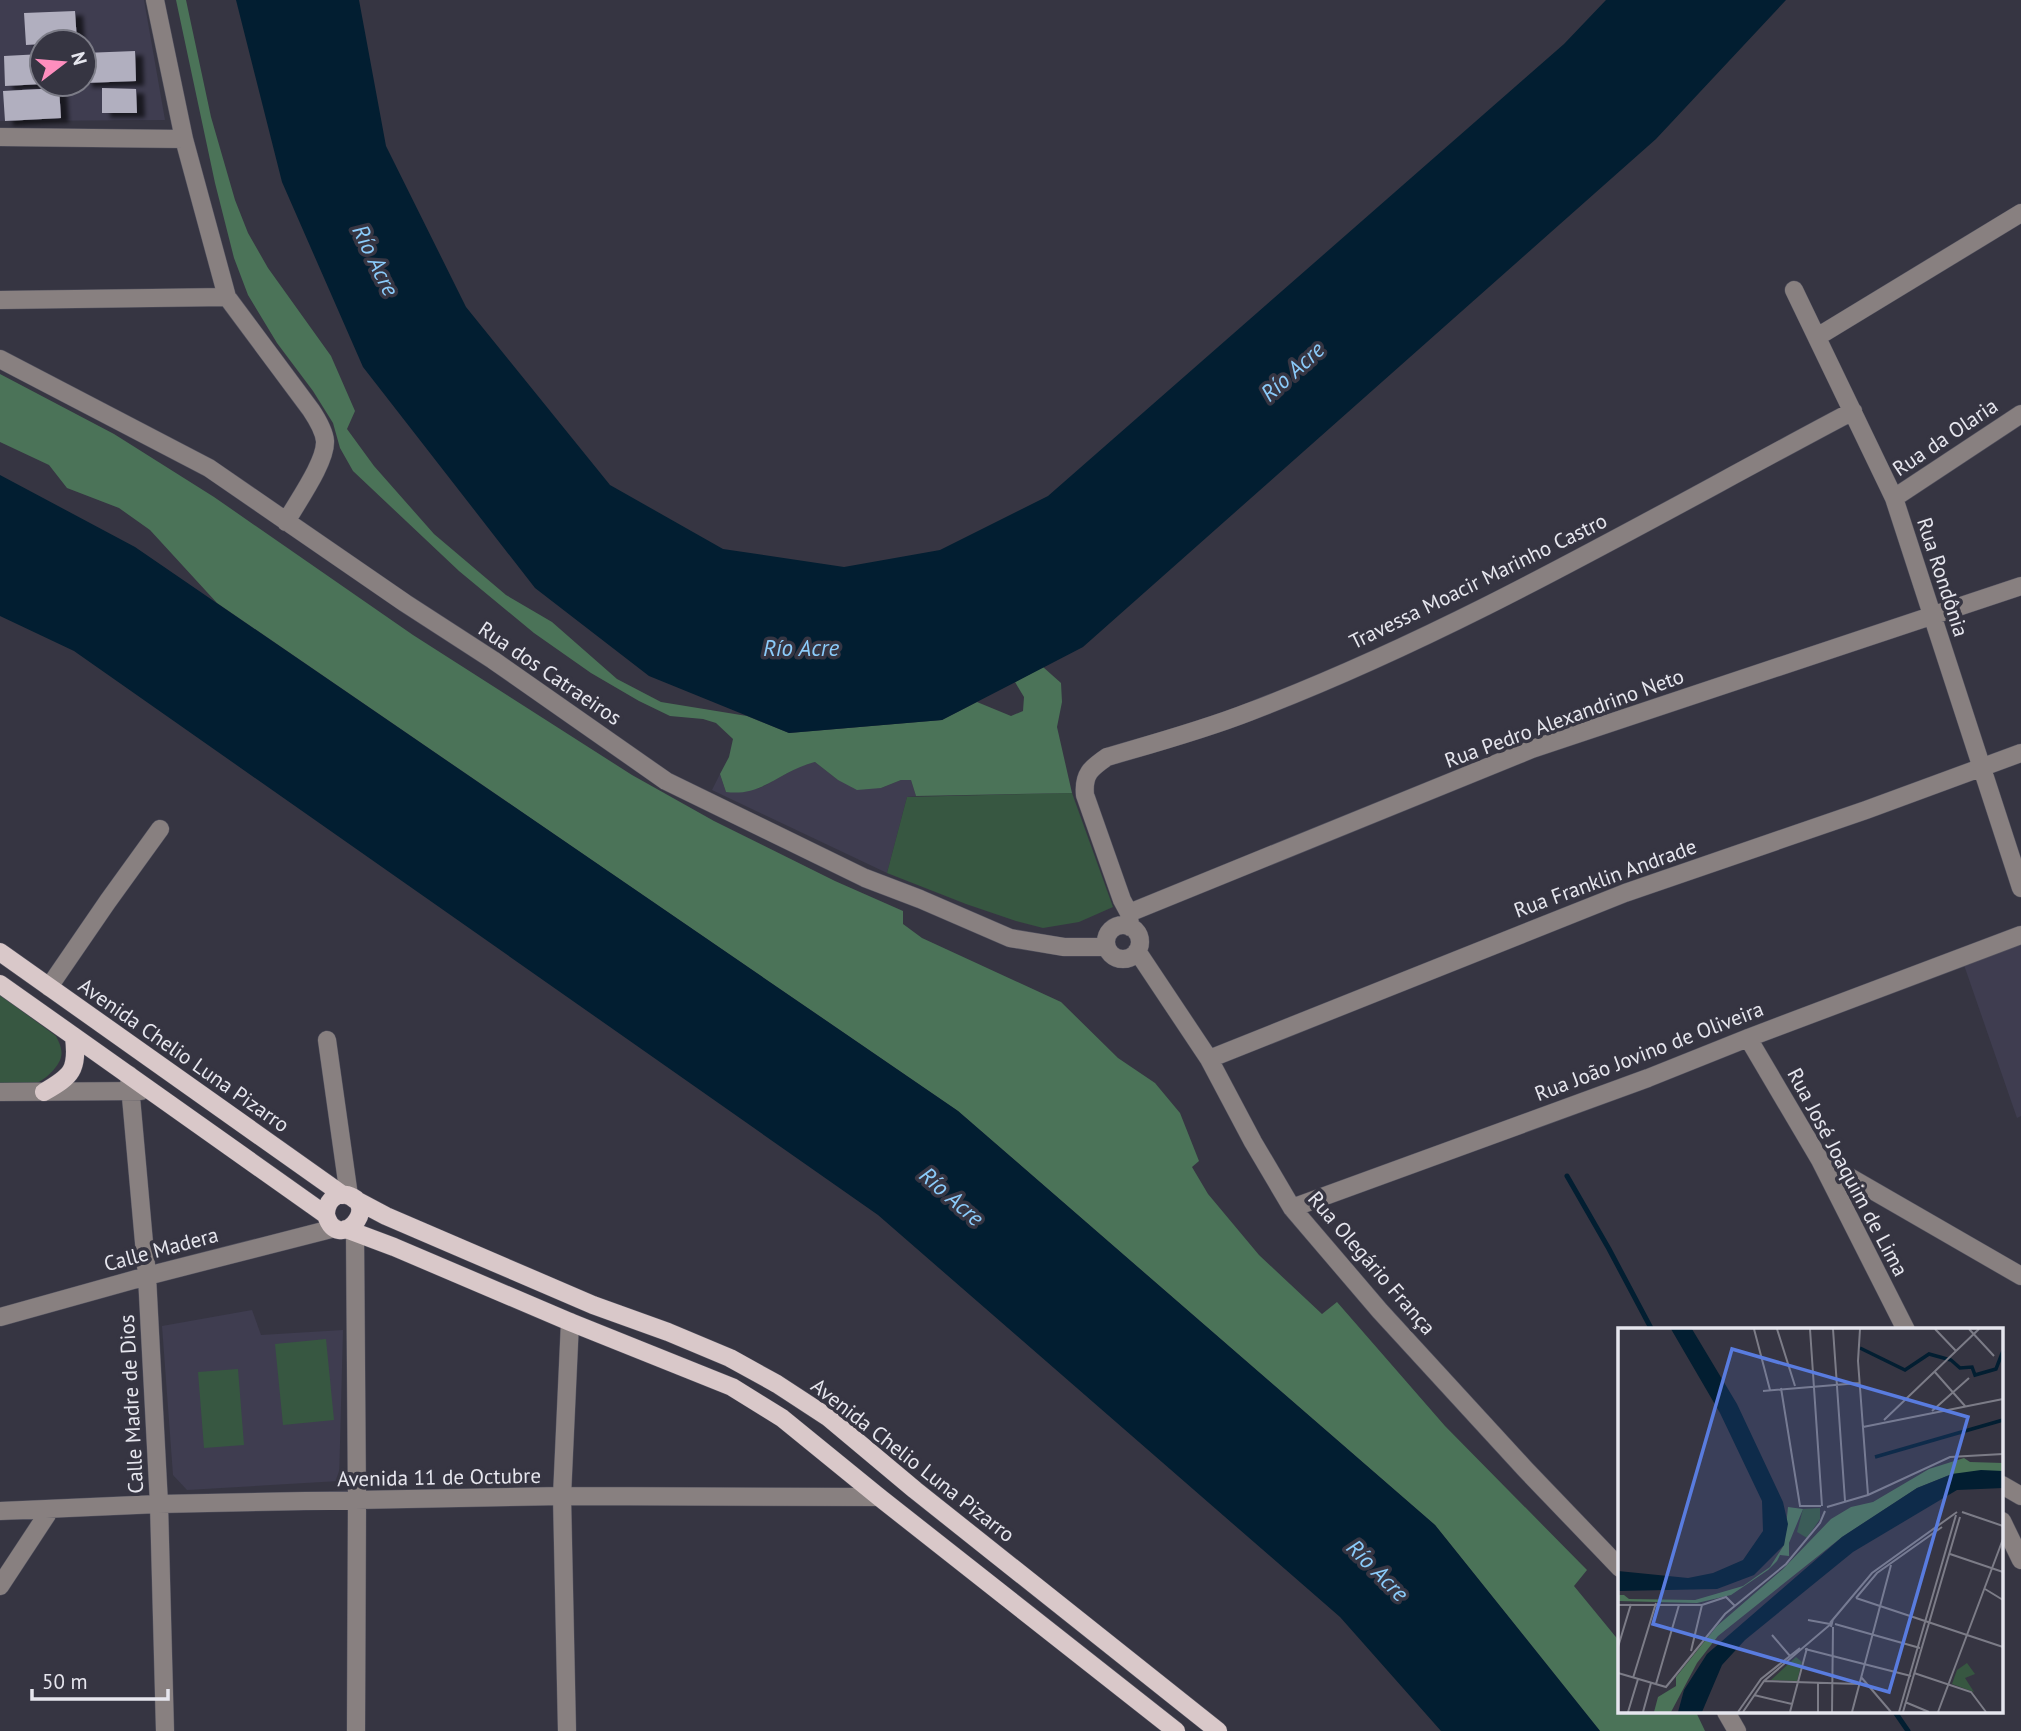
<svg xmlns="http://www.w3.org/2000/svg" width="2021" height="1731" font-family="'PT Sans',sans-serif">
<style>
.built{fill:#3f3d50;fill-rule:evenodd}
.green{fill:#375741}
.forest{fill:#4b7358}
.water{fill:#021e31}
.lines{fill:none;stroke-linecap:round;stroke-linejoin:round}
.stream{stroke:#021e31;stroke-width:5}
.building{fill:#b1afbf;filter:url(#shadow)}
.minor-casing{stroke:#52515e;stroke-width:19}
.major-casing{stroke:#52515e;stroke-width:19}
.minor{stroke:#888080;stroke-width:18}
.major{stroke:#d9c8c9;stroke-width:18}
.labels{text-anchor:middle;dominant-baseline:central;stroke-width:7;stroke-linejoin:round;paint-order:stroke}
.street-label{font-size:21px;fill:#e6e6ee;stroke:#363542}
.water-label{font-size:23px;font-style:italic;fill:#8bcbfa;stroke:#363542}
.inset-river{fill:none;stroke:#021e31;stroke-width:3.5}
.inset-road{fill:none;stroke:#7c7c87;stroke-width:2}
.view{fill:#597cdf;fill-opacity:0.15;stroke:#597cdf;stroke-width:3.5}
.inset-edge{fill:none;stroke:#e6e6ee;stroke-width:3.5}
</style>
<defs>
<filter id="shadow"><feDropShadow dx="8" dy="4.5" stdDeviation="2" flood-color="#0009"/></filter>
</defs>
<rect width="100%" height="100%" fill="#363542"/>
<path class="built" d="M0 0H144L165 120 0 121ZM42 42H84V84H42Z
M815 762 838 780 881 788 901 780H911L916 796 907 797 887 873 712 790 720 774 726 792 760 788 800 766Z
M2021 945V1116L2017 1118 1964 965Z
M252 1310 261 1335 343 1330 339 1481 187 1490 173 1475 162 1326Z"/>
<path class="green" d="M1072 793 1113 907 1079 922 1043 928 1016 921 966 904 887 873 907 797Z
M0 995 56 1036C59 1042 63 1050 61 1057 59 1067 43 1082 34 1084 24 1087 10 1084 0 1084Z
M326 1339 334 1420 283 1425 275 1344Z
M238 1369 244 1445 204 1448 198 1372Z"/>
<path class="forest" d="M176 0H186L211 117 235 200 248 233 268 268 331 356 355 411 347 429 374 466 434 534 506 595 552 622 617 679 661 702 747 716 789 733 942 720 977 702 1011 716 1023 711 1024 697 1015 682 1043 667 1061 683 1062 702 1057 727 1072 793 916 796 911 780H901L881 788 857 790 838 780 815 762C781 770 763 797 726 792L720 774 729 757 733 739 716 723 703 719 670 716 639 701 591 673 534 633 459 571 353 471 340 448 333 423 313 391 277 343 248 295 234 258 215 183Z
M0 374 114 434 214 497 413 635 632 775 714 821 835 881 903 911V924L922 938 1061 1002 1118 1058 1155 1083 1180 1113 1199 1161 1192 1167 1208 1194 1259 1255 1322 1314 1337 1302 1445 1426 1587 1570 1574 1586 1620 1642V1712H1696L1705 1731H1600L1435 1525 958 1111 217 603 150 530 119 508 67 488 49 465 0 442Z"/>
<path class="water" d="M236 0H359L386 146 466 307 610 485 723 549 844 567 940 550 1048 496 1564 44 1606 0H1786L1656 139 1083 647 942 720 789 733 649 676 535 588 363 367 282 182Z
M0 475 135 547 958 1111 1435 1525 1600 1731H1441L1340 1617 878 1215 74 651 0 616Z"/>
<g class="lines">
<path class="stream" d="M1567 1176 1609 1249 1652 1330
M1895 1712 1908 1731"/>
</g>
<path class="building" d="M75 11 77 42H42V44L26 45 24 13Z
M135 51 136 81 84 83V53Z
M42 54V84L5 86 4 56Z
M59 88 61 118 5 121 3 91Z
M102 88 136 89 137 113H102Z"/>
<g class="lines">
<defs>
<path id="minor" d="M155 0 184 139 227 297 311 410C317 419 324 430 325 441 326 462 297 502 286 522
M0 137 184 139
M1794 290 1894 498 2021 888
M0 300 227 297
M1817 337 2021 213
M0 359 209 468 405 603 493 660 666 781 865 878 920 899 1010 938 1064 947H1106
M1894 498 2021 414
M1129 913 1532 749 2021 586
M1106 942a17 17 0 1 1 34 0a17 17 0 1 1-34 0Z
M1130 927 1129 913 1122 900 1085 795C1083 774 1091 768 1107 757 1155 743 1203 730 1249 712 1459 632 1654 516 1853 411
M1137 951 1209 1059 1253 1142 1292 1208 1380 1311 1526 1470 1620 1568
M49 987 108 901 160 829
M1748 1038 1820 1160 1906 1330
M327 1040 349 1196
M1209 1059 1625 893 1866 810 2021 753
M129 1075 147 1276 159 1504 165 1731
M0 1092 141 1091
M1820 1160 2021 1276
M1292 1208 1648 1078 1748 1038 2021 935
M355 1232 357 1501 356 1731
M0 1317 147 1276 335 1228
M2002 1485 2021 1496
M0 1511 159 1504 562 1496 879 1497
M2002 1521 2021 1560
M0 1586 50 1510
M1726 1712 1737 1731
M567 1731 562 1496 570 1322"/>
<path id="major" d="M0 952 343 1195
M0 984 326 1215C338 1255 382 1205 347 1195 334 1192 326 1203 326 1215
M44 1092C72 1076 78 1070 74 1037
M354 1199 386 1216 593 1305 668 1332 730 1358 777 1384 829 1418 915 1490 1218 1731
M346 1229 394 1247 570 1322 732 1387 782 1418 879 1497 1176 1731"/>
</defs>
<use href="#minor" class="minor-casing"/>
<use href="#major" class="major-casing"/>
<use href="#minor" class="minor"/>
<use href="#major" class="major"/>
</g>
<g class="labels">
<g class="street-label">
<text transform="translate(1945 437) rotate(-34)">Rua da Olaria</text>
<text transform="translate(1943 577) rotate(72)">Rua Rondônia</text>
<text transform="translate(1478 581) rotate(-26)">Travessa Moacir Marinho Castro</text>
<text transform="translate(550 673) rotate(34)">Rua dos Catraeiros</text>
<text transform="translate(1564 718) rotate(-20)">Rua Pedro Alexandrino Neto</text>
<text transform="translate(1605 878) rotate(-20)">Rua Franklin Andrade</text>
<text transform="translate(1649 1051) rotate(-21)">Rua João Jovino de Oliveira</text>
<text transform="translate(184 1055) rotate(35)">Avenida Chelio Luna Pizarro</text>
<text transform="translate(1848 1172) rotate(62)">Rua José Joaquim de Lima</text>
<text transform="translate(161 1249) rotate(-15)">Calle Madera</text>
<text transform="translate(1372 1263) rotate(49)">Rua Olegário França</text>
<text transform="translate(131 1404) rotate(-93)">Calle Madre de Dios</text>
<text transform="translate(913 1460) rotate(38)">Avenida Chelio Luna Pizarro</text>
<text transform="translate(439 1477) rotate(-1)">Avenida 11 de Octubre</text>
</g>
<g class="water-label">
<text transform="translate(376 260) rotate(64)">Río Acre</text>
<text transform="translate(1292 371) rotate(-42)">Río Acre</text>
<text x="801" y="647">Río Acre</text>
<text transform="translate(952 1196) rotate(41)">Río Acre</text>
<text transform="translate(1378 1570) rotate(45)">Río Acre</text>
</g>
</g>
<g transform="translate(1618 1328)">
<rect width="385" height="385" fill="#363542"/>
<path d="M202 180V191L189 210 179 204 185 181ZM178 329 184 334 179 353 153 352ZM349 335 357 346 347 350 356 364 334 356 339 342Z" fill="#375741"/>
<path d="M346 130 352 134 385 135V143L334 146 299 160 224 209 100 308 79 335 53 384H36L40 369 58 358V349L99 298 165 241 213 191 233 179 255 174 311 141ZM170 179 185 181 171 215V228L162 227 159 233 150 242 113 267 79 275 0 273V267H6L11 271 77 272 125 258 152 239 166 217Z" fill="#4b7358"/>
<path d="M53 1H74L119 76 165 174 170 196 166 217 136 247 99 261 0 263V243L70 250 95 245 125 232 145 203 144 173 102 85ZM363 142 385 143V160L339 162 235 224 127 312 104 337 84 384H60L66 362 89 326 224 209 299 160 334 146Z" fill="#021e31"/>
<path class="inset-river" d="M242 20 287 42 311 26 333 32 342 40 354 39 357 47 378 41 385 23M257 129 385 92"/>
<path class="inset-road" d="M136 1 152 62M159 1 177 58M192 1 204 178M215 1 227 173M242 1 240 33 250 167M317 1 338 23M351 1 376 28M316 43 347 78M163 60 182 178H203M145 63 241 55M314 83 351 50M266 92 361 1M245 99 385 71M209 179 250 167 332 129 385 126M344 184 385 198M332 226 385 244M367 261 385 272M238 270 385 319M238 270 259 245 324 199M0 277H84L108 269 117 278M190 292 212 296M212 295 254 245 339 184M217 296 302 320M154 307 172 328M0 319 13 276M187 321 293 348M73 323 84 277M0 345 48 359 107 286 168 236 202 195 207 183M296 345 353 364 368 384M243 349 273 384M15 350 38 275M146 353 241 356M38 356 61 277M136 367 174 376M287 374 311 384M10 384 20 351M25 384 33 355M120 384 143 351 182 320M125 384 146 353 214 295 213 299M172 384 189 320M200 384V355M214 384 215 299M234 384 273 237M281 384 338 187M285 384 342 189M320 384 385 211"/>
<path class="view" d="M114 21 350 89 271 364 35 296Z"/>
<rect width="385" height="385" class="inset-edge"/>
</g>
<g transform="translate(63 63) rotate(74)"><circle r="33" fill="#363542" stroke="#7c7c87" stroke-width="2"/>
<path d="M0-5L12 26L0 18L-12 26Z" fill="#fe8ebe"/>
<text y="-10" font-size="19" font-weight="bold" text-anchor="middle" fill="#e6e6ee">N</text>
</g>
<path d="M32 1689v10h136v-10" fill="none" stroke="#e6e6ee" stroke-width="3.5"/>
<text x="42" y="1689" font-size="21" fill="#e6e6ee" stroke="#363542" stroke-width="5" paint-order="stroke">50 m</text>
</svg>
